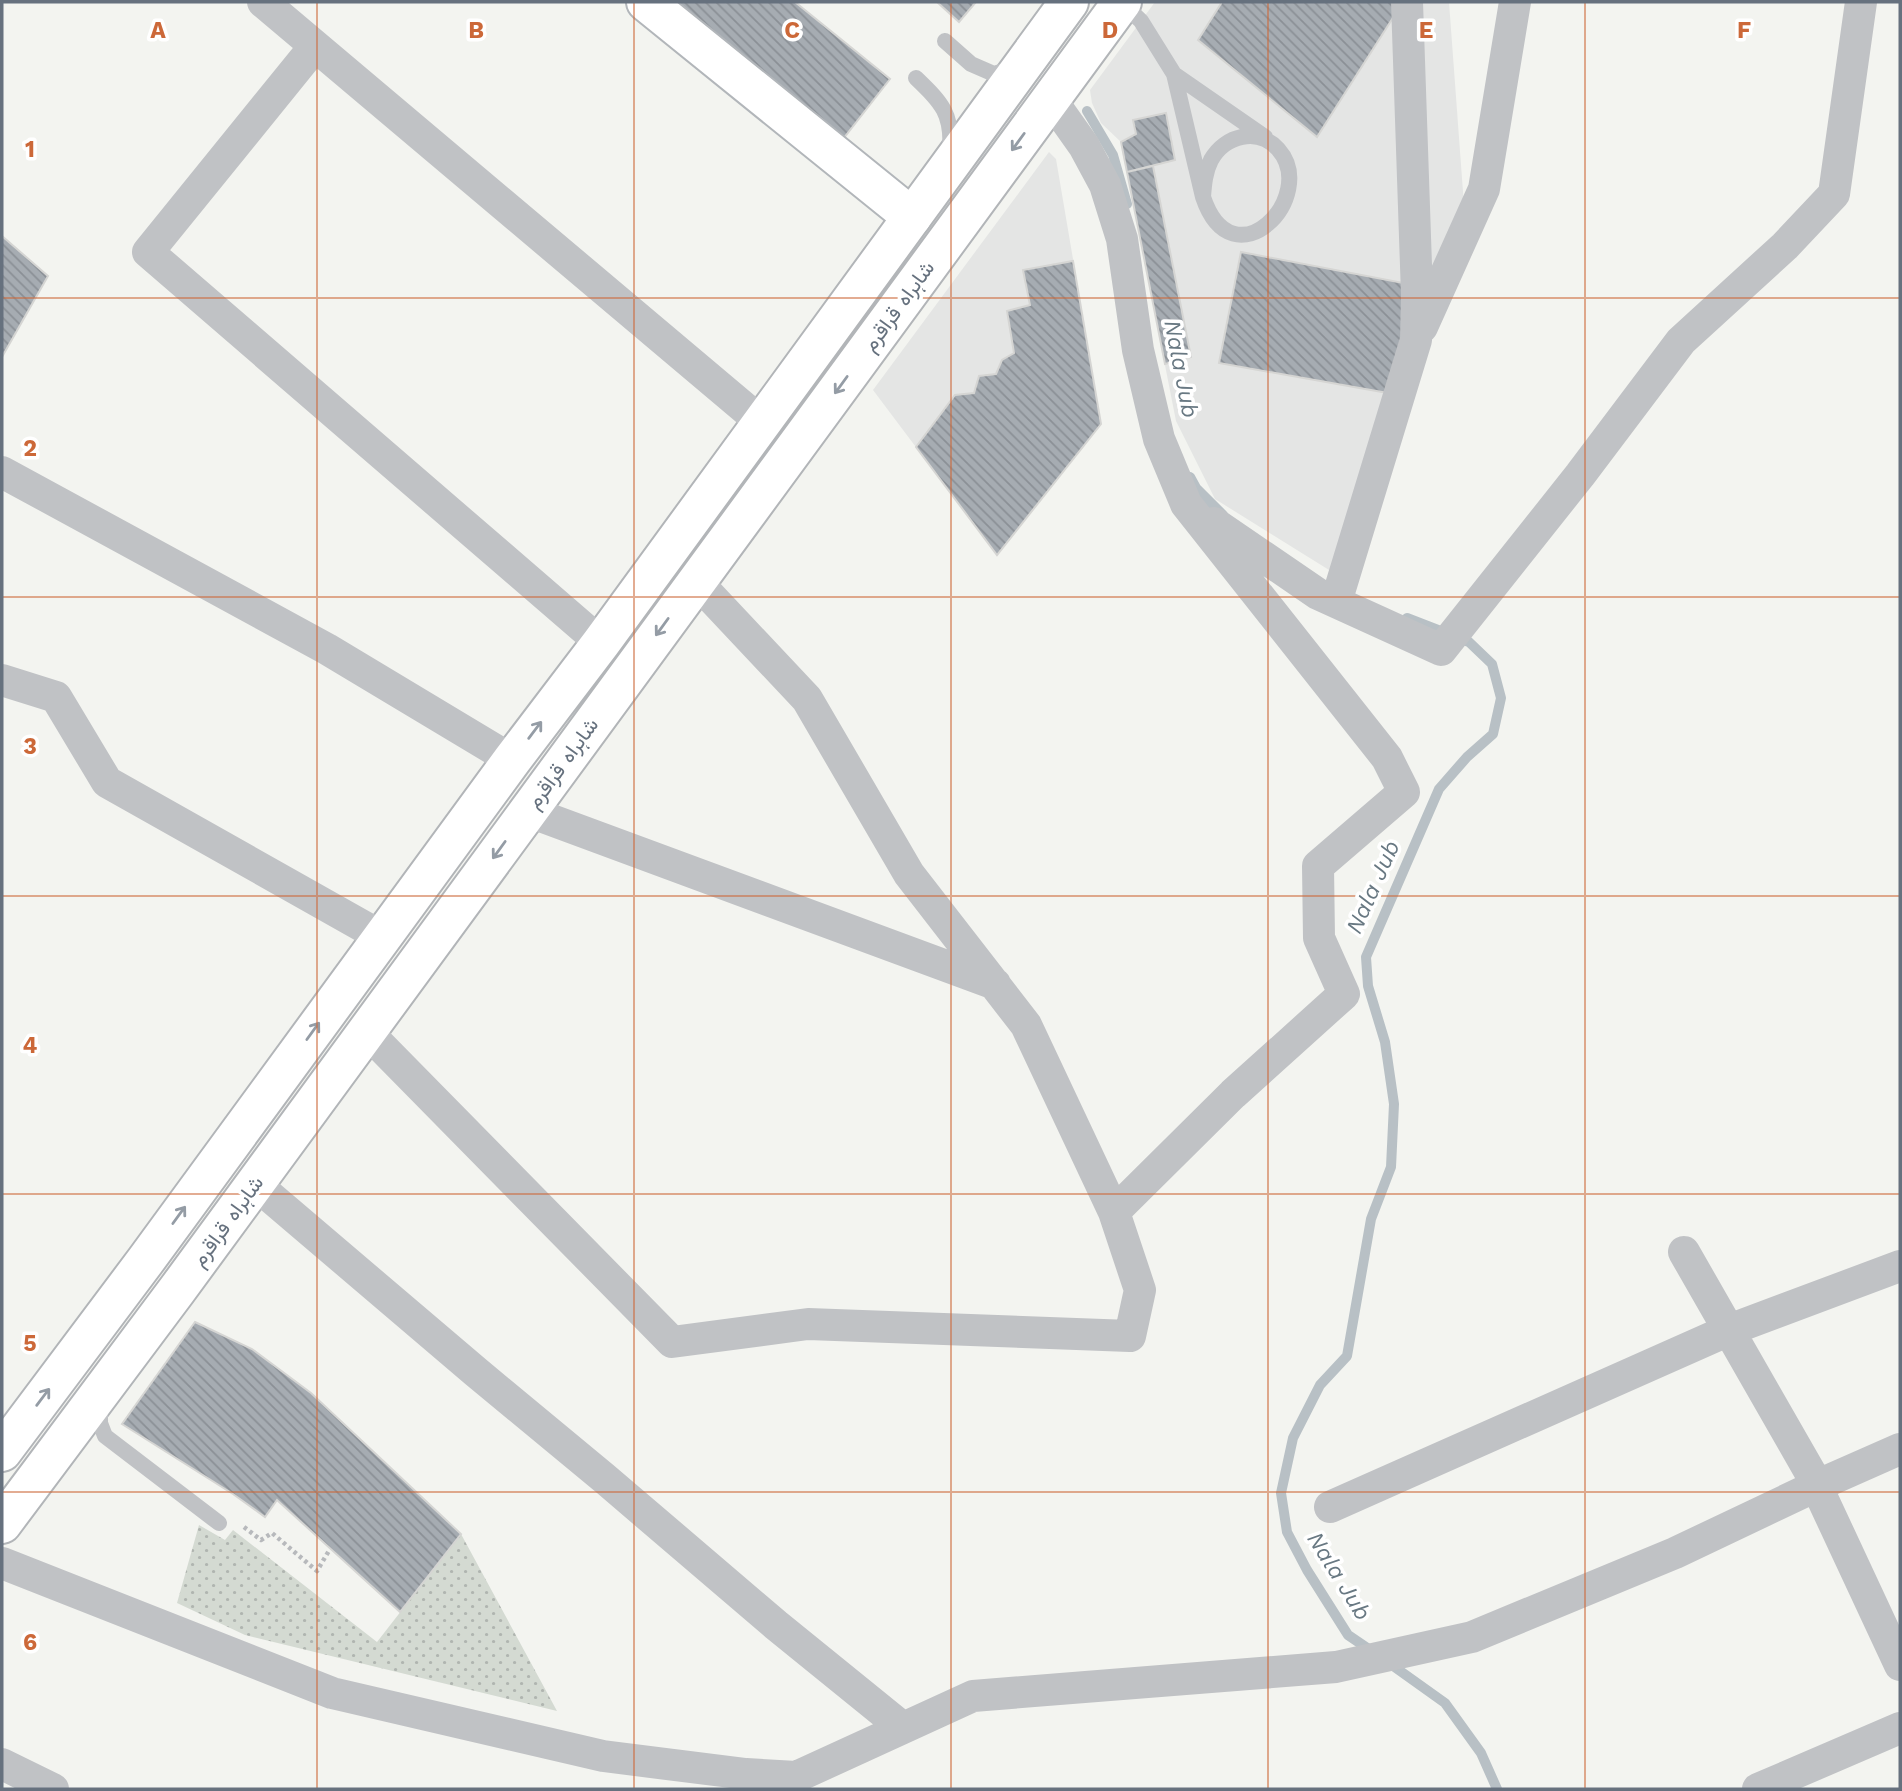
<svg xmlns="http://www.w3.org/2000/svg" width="1902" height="1791" font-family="'Work Sans',Vazirmatn,sans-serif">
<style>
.built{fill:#e4e5e4}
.grass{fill:url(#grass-dots)}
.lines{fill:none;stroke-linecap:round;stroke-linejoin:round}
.stream{stroke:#b8c0c5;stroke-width:10}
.building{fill:url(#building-back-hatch);stroke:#d5d5d3;stroke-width:2}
.secondary-casing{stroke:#b2b6ba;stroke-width:42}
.highway-casing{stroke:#b2b5b8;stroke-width:42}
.path{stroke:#b7b9bc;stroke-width:4.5;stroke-dasharray:3.5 3.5;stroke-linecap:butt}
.lane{stroke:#c0c2c5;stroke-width:16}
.street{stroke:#c0c2c5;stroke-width:32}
.secondary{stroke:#fff;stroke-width:38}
.highway{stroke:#fff;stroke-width:38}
.oneway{stroke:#949ca5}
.grid{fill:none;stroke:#cc6838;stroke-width:2;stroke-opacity:0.55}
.labels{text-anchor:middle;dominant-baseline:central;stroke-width:7;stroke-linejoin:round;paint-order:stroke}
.street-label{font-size:21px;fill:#66717e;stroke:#fff}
.water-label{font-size:23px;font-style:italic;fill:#687882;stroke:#fff}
.grid-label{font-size:23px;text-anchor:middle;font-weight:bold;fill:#cc6838;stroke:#fff;stroke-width:7;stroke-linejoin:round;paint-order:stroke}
</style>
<defs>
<pattern id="grass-dots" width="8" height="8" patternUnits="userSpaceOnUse" patternTransform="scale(1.75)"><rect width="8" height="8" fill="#d4dad2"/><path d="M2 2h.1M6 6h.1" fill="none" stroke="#b0b5b0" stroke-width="1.8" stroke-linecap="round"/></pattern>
<pattern id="building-back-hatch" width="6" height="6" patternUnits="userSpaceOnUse" patternTransform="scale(1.75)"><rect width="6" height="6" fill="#a6acb2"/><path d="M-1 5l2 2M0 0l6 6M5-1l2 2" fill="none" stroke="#8b9096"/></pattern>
</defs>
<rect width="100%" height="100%" fill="#f3f4f0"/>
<path class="built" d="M1155 2H1449L1465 219 1350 583 1215 499 1176 421 1121 142 1101 123 1092 103 1090 90Z
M1049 152 1056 159 1101 424 997 555 873 390Z"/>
<path class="grass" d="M199 1525 225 1540 233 1530 377 1642 461 1534 557 1711 245 1635 177 1603Z"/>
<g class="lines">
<path class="stream" d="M1087 111 1113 155 1127 204
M1190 477 1196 488 1223 515
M1373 1652 1348 1635 1307 1570 1287 1532 1281 1493 1293 1438 1320 1385 1347 1356 1371 1219 1391 1167 1394 1104 1385 1042 1368 986 1366 957 1439 789 1467 757 1493 734 1501 698 1492 664 1469 642 1407 618
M1389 1663 1445 1703 1481 1753 1497 1789"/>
</g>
<path class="building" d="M677 2H795L890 79 843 139Z
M937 2H976L959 22Z
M1222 2H1403L1317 137 1198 40Z
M1166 113 1175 160 1127 172 1121 142 1136 134 1133 120Z
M1153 166 1191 357 1165 364 1127 172Z
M2 236 48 276 2 357Z
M1241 252 1419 286 1399 395 1219 363Z
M1073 261 1101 424 997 555 916 447 955 395 974 393 979 376 996 374 1002 360 1014 353 1007 311 1030 305 1023 270Z
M195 1322 252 1349 311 1393 461 1534 400 1612 277 1500 265 1517 233 1494 122 1424Z"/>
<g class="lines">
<defs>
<path id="secondary" d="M646 2 912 217"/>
<path id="highway" d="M2 1452 146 1260 512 760 601 643 1069 2
M2 1524 177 1290 1122 2"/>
</defs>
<use href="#secondary" class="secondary-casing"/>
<use href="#highway" class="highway-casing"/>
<path class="path" d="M244 1527 261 1540 272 1533 317 1571 330 1549"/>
<path class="lane" d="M1121 2 1141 21 1174 74 1265 137
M945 41 971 64 994 74 1011 69
M1174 74 1203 197C1233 286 1320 196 1278 149 1258 127 1225 135 1211 160 1205 172 1204 184 1203 197
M916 78C942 103 953 114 950 152
M100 1406V1423L105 1436 219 1523"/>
<path class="street" d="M263 2 761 422
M315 46 148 252 601 643
M1050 98 1084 146 1105 185 1122 239 1138 350 1159 439 1186 504 1387 758 1404 792 1318 866 1319 938 1344 994 1233 1094 1114 1212
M1422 327 1484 189 1515 2
M2 472 327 649 512 760
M1214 523 1318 594 1441 650 1580 475 1681 341 1785 246 1834 194 1861 2
M1336 602 1416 340 1417 295 1407 2
M2 680 56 697 107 782 382 937
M527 811 995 984
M366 1031 672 1342 808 1324 1130 1336 1140 1290 1114 1212 1026 1025 909 874 807 699 696 581
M254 1183 476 1372 604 1478 776 1625 903 1728
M1684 1252 1810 1472 1900 1665
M1330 1507 1729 1330 1900 1266
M2 1563 332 1693 603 1756 746 1774 796 1777V1789
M2 1764 53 1789
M796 1777 973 1696 1336 1667 1472 1637 1675 1553 1816 1486 1900 1449
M1758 1789 1900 1728"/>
<use href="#secondary" class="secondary"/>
<use href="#highway" class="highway"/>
</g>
<defs><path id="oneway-shaft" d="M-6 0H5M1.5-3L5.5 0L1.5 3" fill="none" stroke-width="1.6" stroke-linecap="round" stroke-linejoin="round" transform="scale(1.75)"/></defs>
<g class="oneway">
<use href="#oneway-shaft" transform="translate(1018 142) rotate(126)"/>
<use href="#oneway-shaft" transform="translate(841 385) rotate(126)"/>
<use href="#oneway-shaft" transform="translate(662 627) rotate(126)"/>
<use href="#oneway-shaft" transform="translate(535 730) rotate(-53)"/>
<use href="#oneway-shaft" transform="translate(499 850) rotate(126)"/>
<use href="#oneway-shaft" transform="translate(313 1031) rotate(-54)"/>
<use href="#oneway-shaft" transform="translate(179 1215) rotate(-54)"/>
<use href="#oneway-shaft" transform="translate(43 1397) rotate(-53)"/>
</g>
<path class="grid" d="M317 2V1789M634 2V1789M951 2V1789M1268 2V1789M1585 2V1789M2 298H1900M2 597H1900M2 896H1900M2 1194H1900M2 1492H1900"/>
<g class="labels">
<g class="street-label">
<text transform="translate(898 306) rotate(-54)">شاہراہ قراقرم</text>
<text transform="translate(562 763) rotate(-54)">شاہراہ قراقرم</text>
<text transform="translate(227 1221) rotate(-54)">شاہراہ قراقرم</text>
</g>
<g class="water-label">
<text transform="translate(1181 369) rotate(79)">Nala Jub</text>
<text transform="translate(1373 887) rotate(-66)">Nala Jub</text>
<text transform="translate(1339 1576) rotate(58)">Nala Jub</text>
</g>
</g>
<g class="grid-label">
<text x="158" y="38">A</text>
<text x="476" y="38">B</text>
<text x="792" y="38">C</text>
<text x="1110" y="38">D</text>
<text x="1426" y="38">E</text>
<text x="1744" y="38">F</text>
<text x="30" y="157">1</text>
<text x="30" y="456">2</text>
<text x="30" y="754">3</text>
<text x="30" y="1053">4</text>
<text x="30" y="1351">5</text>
<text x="30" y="1650">6</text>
</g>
<rect width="1902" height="1791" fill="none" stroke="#66717e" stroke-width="7"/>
</svg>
